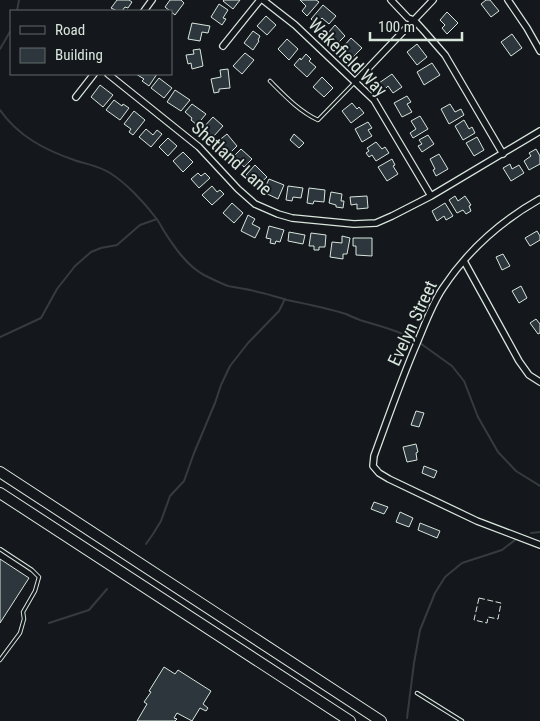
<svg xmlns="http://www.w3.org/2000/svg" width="540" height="721" font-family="'Roboto Condensed',sans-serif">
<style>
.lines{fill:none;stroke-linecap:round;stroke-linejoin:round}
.stream{stroke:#363b3e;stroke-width:2}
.building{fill:#2c363c;stroke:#d8e6dc}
.lane-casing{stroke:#d8e6dc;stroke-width:4.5}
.street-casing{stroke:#d8e6dc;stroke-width:8}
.highway-casing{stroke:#d8e6dc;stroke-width:12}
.lane{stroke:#14181c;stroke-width:2.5}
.street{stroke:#14181c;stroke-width:5.5}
.highway{stroke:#14181c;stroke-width:10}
.fence{stroke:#d8e6dc;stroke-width:1;stroke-dasharray:6 2.5;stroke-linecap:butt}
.labels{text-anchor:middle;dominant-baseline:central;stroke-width:4;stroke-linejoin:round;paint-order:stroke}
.street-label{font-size:18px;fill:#d8e6dc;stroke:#14181c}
</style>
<rect width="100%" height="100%" fill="#14181c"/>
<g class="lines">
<path class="stream" d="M17 11 19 0
M0 49 11 30
M0 110C18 136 45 150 74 160 86 164 99 166 110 173 126 183 144 202 156 218 159 222 161 226 164 231 174 247 187 266 204 275 212 279 220 283 228 286 238 288 248 289 258 292 268 294 277 297 287 300 307 304 327 308 346 314 350 316 355 318 360 320 378 326 396 329 413 339
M0 337 41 318 57 289 75 266 91 252 101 248 117 245 140 225 157 219
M420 343 452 366 464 381 478 417 498 452 516 471 540 486
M531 533 540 532
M146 544 153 534 161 521 170 496 184 481 194 453 215 403 221 385 230 366 248 343 279 311 285 299
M49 623 89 610 107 589
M407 718 414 663 420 630 435 593 445 577 462 563 502 550 515 540"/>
</g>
<path class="building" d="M117 0H129L132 2 128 8 125 7 122 11H117L111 8Z
M170 0H181L184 3 175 15 165 7Z
M224 0H240L233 9 223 1Z
M300 0H316L319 2 307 16 302 11 306 6Z
M486 0H490L499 11 491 17 481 4Z
M219 4 228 10 223 18 226 19 222 25 211 17Z
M323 5 336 16 329 24 322 18 316 24 311 19Z
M447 12 458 23 447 34 442 28 445 25 440 20Z
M266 16 276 25 267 35 257 26Z
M192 23 210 26 208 33 202 32 200 41 188 39Z
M335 25 345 36 338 43 328 33Z
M253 31 260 36 258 40 259 41 253 50 244 43Z
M512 34 522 48 511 56 501 42Z
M351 38 362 48 353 57 343 47Z
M287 39 298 49 289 60 278 49Z
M417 44 427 57 417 65 407 52Z
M200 49 203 66 192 69 191 63 188 64 186 55 194 54 193 50Z
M245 53 254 60 242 74 233 66Z
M306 54 311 59 309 61 316 67 307 77 294 65 300 58 301 60Z
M432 63 440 75 424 85 417 72Z
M228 69 230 88 219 89V92L214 93 211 79 221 77 220 70Z
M136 74H157L149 86 142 81 144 79Z
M392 74 402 87 393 93 388 86 384 90 379 83Z
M322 77 333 88 324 97 313 87Z
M159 78 172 88 164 98 151 88Z
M100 85 113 95 103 107 91 97Z
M175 90 190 100 181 111 167 102Z
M407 96 411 102 407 104 412 112 402 117 394 103Z
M114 100 122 106 123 104 129 108 120 120 106 110Z
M352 103 357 109 359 107 364 113 351 123 342 111Z
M192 104 206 114 197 125 191 120 192 118 185 112Z
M450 104 455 112 461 109 464 115 449 124 441 109Z
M134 111 145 120 133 135 129 132 131 129 124 124Z
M420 116 428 129 413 138 410 133 416 129 411 121Z
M213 117 223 126 213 137 202 129Z
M464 120 469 129 472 127 475 133 463 140 455 126Z
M368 122 372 128 368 130 372 136 362 142 355 129Z
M146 129 153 135 157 130 162 134 151 147 139 137Z
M227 134 237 146 228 155 217 142Z
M294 134 304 143 299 148 290 140Z
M428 135 434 144 422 152 418 146 422 144 419 140Z
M477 137 484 150 474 156 466 143Z
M168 138 177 146 168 156 159 147Z
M376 142 382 149 385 147 389 153 376 161 372 155 369 157 366 153 369 151 367 148Z
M241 149 252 159 244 167 239 161 236 164 231 159Z
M536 149 540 156V164L529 170 524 161 531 156 529 153Z
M183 152 193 162 183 172 173 161Z
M439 154 448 169 436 176 433 170 435 169 430 159Z
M392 159 395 165 393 166 398 174 387 181 378 167Z
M510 164 512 169 519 165 524 173 511 181 503 168Z
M255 165 267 177 259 184 254 178 251 180 246 175Z
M198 173 201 176 205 173 210 178 199 188 191 179Z
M269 179 284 185 278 199 263 192Z
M212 186 217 192 220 190 224 194 212 205 202 195Z
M288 186 303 188 301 198 293 197 292 201 286 200Z
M309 188 325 190 324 202 314 201 313 204 307 203Z
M331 192 342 194 341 201H344L343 208 336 207V205L329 203Z
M367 196 368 208 357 209V204L351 205 350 197Z
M455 196 458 201 465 196 471 205 469 206 471 211 466 214 463 210 457 213 449 200Z
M232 203 243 213 234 223 223 213Z
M445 203 453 216 446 220 444 216 437 221 432 211Z
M248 215 255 219 252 224 260 228 255 238 241 231Z
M269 226 284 230 280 242 276 241 275 244 270 243 271 239 266 238Z
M537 231 540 236V240L530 246 525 238Z
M289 232 305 235 303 244 288 241Z
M311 233 326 235 325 247H319V250H314V246H309Z
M342 236 350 238 347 254H343V259L330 257 332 242 342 243Z
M353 238H372V256L356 255V246H353Z
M503 254 510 266 502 270 496 257Z
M521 286 527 298 519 303 512 291Z
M536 319 540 324V333L538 334 530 323Z
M416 411 424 413 419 427 411 425Z
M416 444 418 452 416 453 417 460 407 462 403 447Z
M424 466 437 471 434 478 422 473Z
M374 502 388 507 384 514 371 509Z
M400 512 413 518 409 527 396 522Z
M420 523 440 531 437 538 418 530Z
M0 559 29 578 0 623Z
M164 667 175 674 178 670 211 691 203 704 208 708 206 711 200 708 192 721 177 713 174 718 177 719 175 721H137L147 704 144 702 151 692 149 691Z"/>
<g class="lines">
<defs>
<path id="lane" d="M270 81C285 96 299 111 318 120L355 82
M0 549 32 570 39 577 35 591 23 612 24 619 20 633 0 660
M417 693 462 721"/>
<path id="street" d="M263 0 295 25 374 100 431 196
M391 0 408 18 414 20 424 31 445 55 503 154
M508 0 527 28 540 51
M144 11 152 0
M223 46 260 0
M108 74 199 147 238 189 255 204 278 214 292 218 354 224 376 223 392 216 431 196 540 131
M356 81 433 0
M76 97 94 74
M540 199C501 221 468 250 443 288 432 304 425 324 417 343 401 380 388 418 374 456L373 466 379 473 389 479 477 521 540 545
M464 261 519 361 529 375 540 382"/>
<path id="highway" d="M0 472 381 721
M0 493 350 721"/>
</defs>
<use href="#lane" class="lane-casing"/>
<use href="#street" class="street-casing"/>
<use href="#highway" class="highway-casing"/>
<use href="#lane" class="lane"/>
<use href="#street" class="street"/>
<use href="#highway" class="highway"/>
<path class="fence" d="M479 598 501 603 498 619 488 617 487 623 474 620Z"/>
</g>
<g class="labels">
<g class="street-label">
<text transform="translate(348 57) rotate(45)">Wakefield Way</text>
<text transform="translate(232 158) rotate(42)">Shetland Lane</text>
<text transform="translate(412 323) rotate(-65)">Evelyn Street</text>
</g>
</g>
<rect x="10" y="10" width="162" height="65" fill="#14181c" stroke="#626a69"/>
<rect x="20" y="26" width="25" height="8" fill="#14181c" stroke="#626a69"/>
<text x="55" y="35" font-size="15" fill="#d8e6dc">Road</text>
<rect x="20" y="48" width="25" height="15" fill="#2c363c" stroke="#626a69"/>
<text x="55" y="60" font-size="15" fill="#d8e6dc">Building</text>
<path d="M370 32v8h92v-8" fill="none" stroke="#d8e6dc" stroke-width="2.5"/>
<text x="378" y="32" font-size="15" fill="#d8e6dc" stroke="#14181c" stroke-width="4" paint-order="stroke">100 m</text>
</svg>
